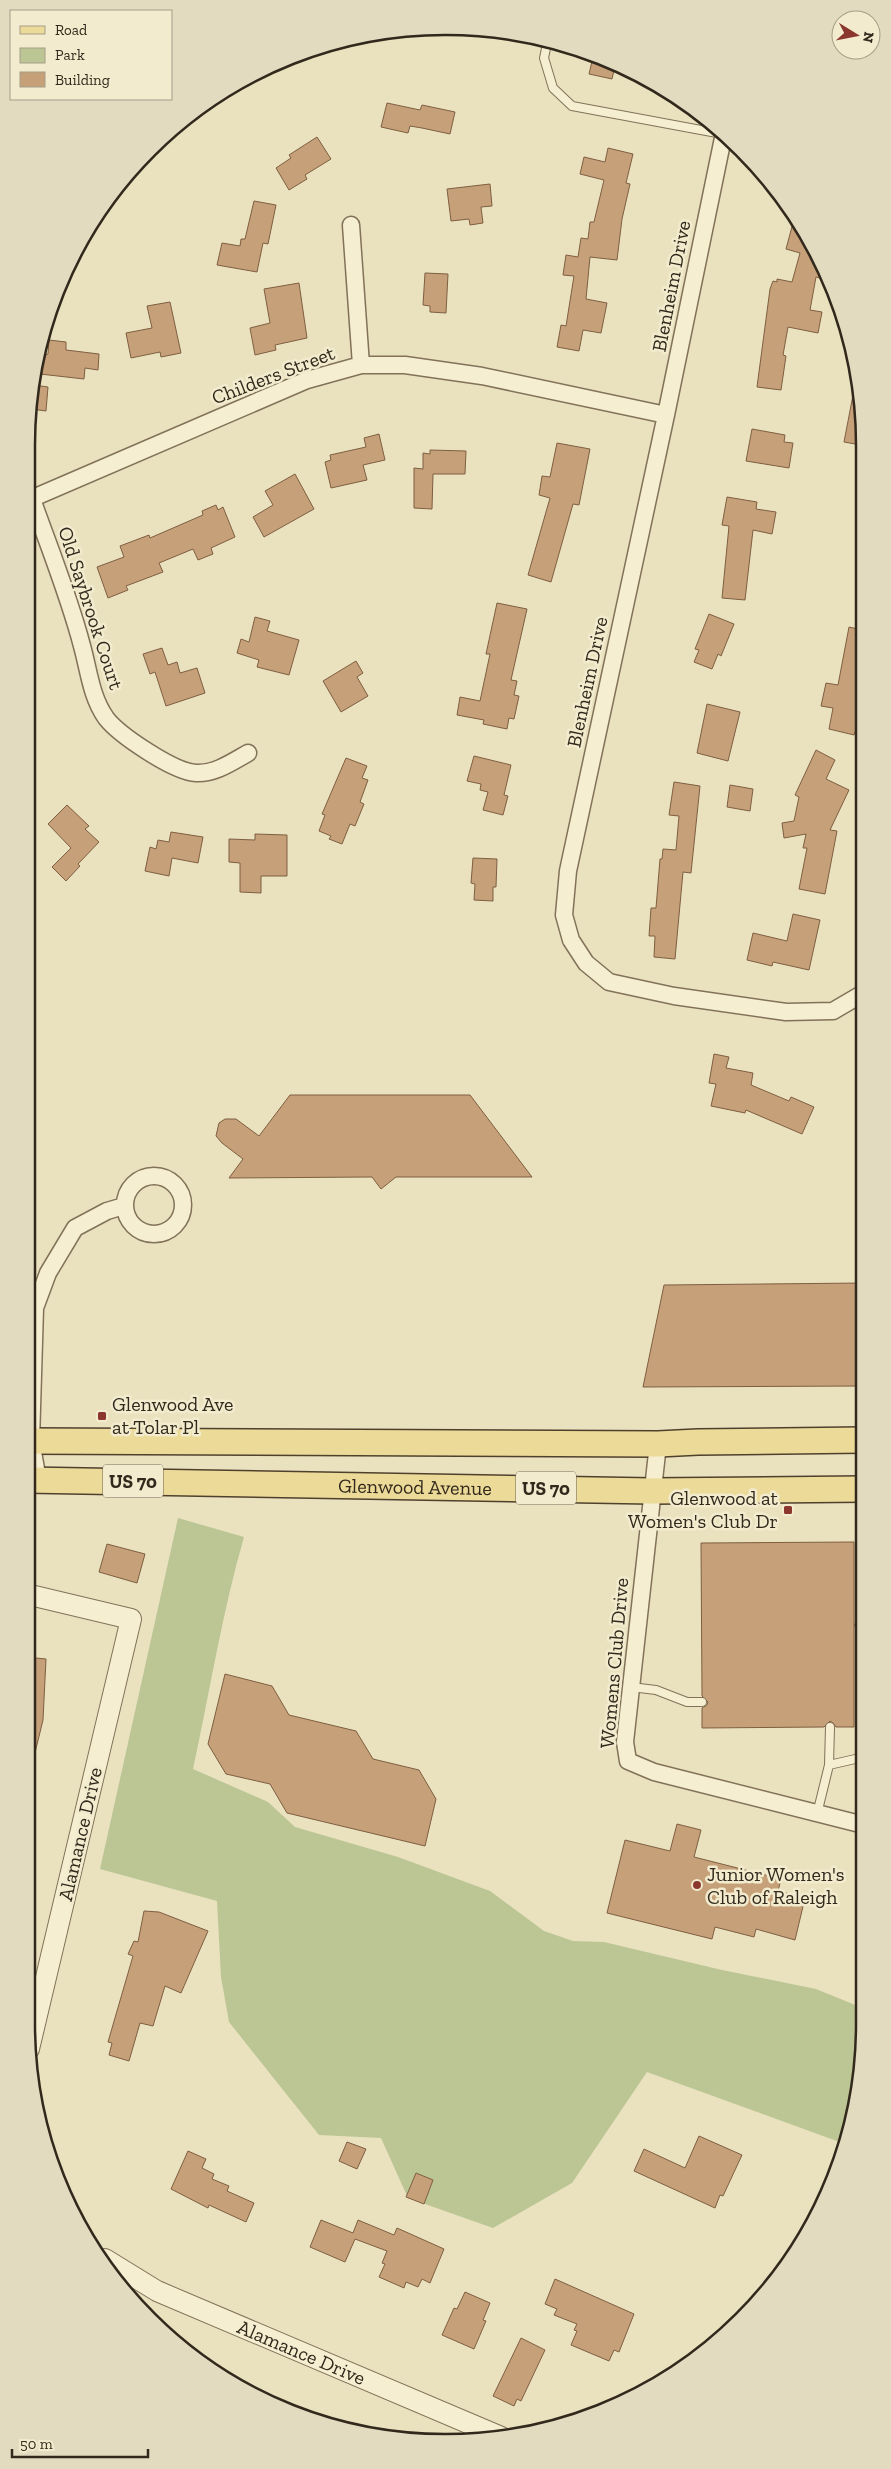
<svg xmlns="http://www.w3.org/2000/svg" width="891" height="2469" font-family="'Zilla Slab',serif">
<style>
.green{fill:#bbc694}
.building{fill:#c5a078;stroke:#7e5f41}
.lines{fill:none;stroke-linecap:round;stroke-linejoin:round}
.service-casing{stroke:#817259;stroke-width:10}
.minor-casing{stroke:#817259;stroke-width:19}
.tertiary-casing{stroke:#817259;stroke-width:22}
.primary-casing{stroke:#4f402d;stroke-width:28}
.path{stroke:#817259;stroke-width:3;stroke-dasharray:4 2.5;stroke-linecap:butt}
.service{stroke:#f6eed1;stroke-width:8}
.minor{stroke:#f6eed1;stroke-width:16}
.tertiary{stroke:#f6eed1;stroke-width:20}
.primary{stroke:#ebda98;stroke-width:25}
.poi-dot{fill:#8b372e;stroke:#f2ebce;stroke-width:2}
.labels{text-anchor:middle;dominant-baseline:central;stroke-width:5;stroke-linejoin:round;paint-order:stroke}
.shield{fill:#f2ebce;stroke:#6c6351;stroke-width:1}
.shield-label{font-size:19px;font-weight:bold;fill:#32291c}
.street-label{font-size:20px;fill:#32291c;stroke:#f2ebce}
.poi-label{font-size:20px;fill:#32291c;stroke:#f2ebce;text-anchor:start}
.rim{fill:none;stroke:#32291c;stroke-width:2.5}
</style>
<rect width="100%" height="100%" fill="#eae1bf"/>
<path class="green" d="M178 1518 244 1537C222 1613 210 1691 193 1769L268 1802 295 1827 398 1857 490 1891 544 1931 573 1941 604 1942 722 1970 816 1989 865 2009 851 2132 845 2144 647 2072 572 2183 493 2228 408 2198 381 2138 319 2135 229 2022 221 1977 217 1901 100 1869Z"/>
<path class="building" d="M593 57 615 66 612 79 589 74Z
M387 103 420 110 422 105 455 112 450 134 422 128 410 126 408 133 381 127Z
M317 137 331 159 305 175 307 179 289 190 276 168 291 158 289 155Z
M608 148 633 154 626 183 630 184 622 219 617 260 590 257 586 299 607 303 601 333 583 330 579 351 557 347 561 325 566 326 574 276 563 275 566 255 578 257 581 238 588 239 590 222H594L604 180 580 174 584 157 605 162Z
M490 184 492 206 481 207 483 223 470 225 469 219 451 221 447 189Z
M254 201 276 205 268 244 263 243 257 272 217 265 222 243 240 246 241 239H245Z
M794 219 822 260 828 280 816 277 810 310 822 312 818 333 788 327 783 355 786 356 781 390 757 387 770 289 773 281 777 282V279L792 282 800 253 786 249Z
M425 273 448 274 446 313 430 312V306L423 305Z
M299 283 307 338 275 345 276 350 255 355 250 328 270 323 264 289Z
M170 302 181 353 161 357 160 352 131 358 126 333 152 328 147 306Z
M49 340 66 342V350L99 354 98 370 85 368 84 379 40 374 42 356 48 354Z
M34 385 48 387 46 411 31 409Z
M854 390H861V445L844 442Z
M752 429 785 435 784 442 793 443 789 468 746 461Z
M379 434 385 460 363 465 367 480 331 488 325 462 331 460 330 455 366 447 364 438Z
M557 443 590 449 579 505 573 504 551 582 528 575 550 498 539 495 542 476 550 477Z
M430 450 466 451 465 474H433L432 509 414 508V468L423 469V453L430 454Z
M295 474 314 509 264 537 253 517 273 505 265 491Z
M727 497 757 502 756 509 776 512 772 534 753 530 745 600 722 598 729 526 722 525Z
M216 505 218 510 223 507 235 537 211 548 213 554 198 560 193 549 159 563 163 572 126 586 128 590 108 598 97 567 124 557 120 546 149 535 150 538 203 515 202 511Z
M497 603 527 609 511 680 517 681 514 695 519 696 514 719 509 718 507 729 483 724 484 720 457 715 460 697 480 701 490 654H486Z
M709 614 734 624 721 656 718 654 712 669 694 662 699 650 695 649Z
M255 617 270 621 267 631 299 640 289 675 257 667 259 660 237 653 241 639 249 642Z
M849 627 862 630V709L854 735 829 729 833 708 821 706 826 683 838 685Z
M162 648 168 665 177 662 180 673 197 668 205 693 166 706 155 672 150 674 143 654Z
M356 661 363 673 357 677 368 696 341 712 323 681Z
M707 704 740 712 728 761 697 753Z
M816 750 835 760 826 779 849 790 830 830 837 831 825 894 799 889 807 848H803L806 834 784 838 782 823 794 821 799 797 795 795Z
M474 756 511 765 504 795 508 796 503 815 483 810 488 792 480 790 481 784 467 781Z
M346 758 367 766 362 778 368 780 360 802 364 804 355 826 350 824 342 844 329 839 331 836 319 831 325 815 322 814Z
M674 782 700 786 691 873 683 872 675 959 654 957 655 936H649L651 908H656L660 859H662L663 849 676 850 679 816 669 815Z
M730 785 753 789 750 811 727 807Z
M67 805 89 826 85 829 99 842 78 864 80 866 66 881 52 867 71 848 48 824Z
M171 832 203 837 198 863 172 858 169 876 145 871 150 847 156 849 158 840 169 842Z
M255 834 287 835V876H261V893L240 892V863L229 862V839L255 840Z
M473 858 497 859 496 887H493V901L474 900 475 884 471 883Z
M793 914 820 920 809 970 773 962 772 966 747 960 753 933 787 941Z
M714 1054 729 1057 726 1068 753 1073 751 1085 789 1101 791 1097 814 1107 802 1134 746 1110 745 1113 711 1106 716 1084 709 1083Z
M290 1095H470L532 1177H396L381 1189 372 1177 229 1178 243 1159 222 1143 216 1136 219 1123 225 1119H236L259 1136Z
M863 1283V1386L643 1387 664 1285Z
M854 1542V1727H836L833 1723 830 1721 824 1727 702 1728V1708L707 1705 708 1702 702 1696 701 1543Z
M107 1544 145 1554 137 1583 99 1572Z
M26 1657 46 1659 43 1720 32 1765 26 1764Z
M225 1674 272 1686 289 1715 356 1731 373 1759 419 1770 436 1799 425 1846 287 1813 270 1784 226 1774 208 1744Z
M677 1824 701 1830 694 1857 781 1879 778 1891 805 1898 795 1940 756 1929 754 1937 715 1927 712 1939 607 1913 625 1840 670 1851Z
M144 1911 159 1912 208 1931 181 1993 165 1986 153 2026 140 2023 129 2061 109 2055 112 2043 108 2042 133 1956 128 1954 134 1941 138 1942Z
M699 2136 742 2155 723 2196 720 2195 715 2208 634 2171 644 2149 685 2168Z
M347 2142 366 2149 357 2169 339 2161Z
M188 2151 206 2159 202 2168 214 2174 212 2179 229 2186 227 2191 254 2203 246 2222 209 2205 208 2208 171 2189Z
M416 2173 433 2180 424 2204 406 2197Z
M321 2220 353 2233 358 2220 394 2235 397 2228 444 2249 430 2283 422 2279 418 2287 406 2282 404 2288 379 2277 385 2264 382 2263 387 2251 355 2239 345 2262 310 2247Z
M555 2279 634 2314 619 2352 614 2350 609 2361 571 2345 577 2331 574 2330 577 2324 554 2315 557 2309 545 2304Z
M465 2292 490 2303 483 2320 486 2321 474 2349 442 2335 454 2308 457 2309Z
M521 2338 545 2350 521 2401 517 2399 514 2406 493 2396Z"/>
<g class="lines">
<defs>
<path id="service" d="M548 39 544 58 553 88 572 106 717 133
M631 1687 656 1690 687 1702H702
M829 1765 864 1757
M817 1814 829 1765 830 1727"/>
<path id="minor" d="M723 138 666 415 568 871 564 915 571 940 586 963 609 982 674 996 786 1012 833 1011 862 994
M351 225 361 365
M32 499C49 547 69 596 82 646 89 671 91 697 106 718 119 735 174 772 196 773 215 774 232 762 248 753
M26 501 307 380 361 365H405L482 376 666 415
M125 1205a29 29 0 1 1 58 0a29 29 0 1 1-58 0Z
M658 1444 625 1742 628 1761 654 1772 864 1825
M38 1480 31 1441 35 1308 48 1273 75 1228 107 1211 124 1206"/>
<g id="tertiary">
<path d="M26 1594 131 1619 29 2049"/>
<path id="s1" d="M105 2259 157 2291 501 2437"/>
</g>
<g id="primary">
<path d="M26 1441 658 1444 698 1442 863 1440"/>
<path id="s2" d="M26 1480 652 1491 864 1489"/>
</g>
</defs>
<use href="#service" class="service-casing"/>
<use href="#minor" class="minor-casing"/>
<use href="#tertiary" class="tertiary-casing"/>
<use href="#primary" class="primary-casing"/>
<path class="path" d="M854 1625H864"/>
<use href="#service" class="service"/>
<use href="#minor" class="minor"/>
<use href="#tertiary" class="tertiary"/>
<use href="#primary" class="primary"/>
</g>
<g class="poi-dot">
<rect x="97" y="1411" width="10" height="10" rx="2.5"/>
<rect x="783" y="1505" width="10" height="10" rx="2.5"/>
<circle cx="697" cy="1885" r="5"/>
</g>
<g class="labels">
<g class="shield">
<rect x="103" y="1464.5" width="60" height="33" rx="4"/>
<rect x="516" y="1471.5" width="60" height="33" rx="4"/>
</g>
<g class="shield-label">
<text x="133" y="1481">US 70</text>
<text x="546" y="1488">US 70</text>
</g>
<g class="street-label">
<text transform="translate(671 286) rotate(-79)">Blenheim Drive</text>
<text transform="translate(273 375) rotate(-21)">Childers Street</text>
<text transform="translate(91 608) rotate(72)">Old Saybrook Court</text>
<text transform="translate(587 682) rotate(-78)">Blenheim Drive</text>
<text stroke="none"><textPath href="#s2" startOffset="389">Glenwood Avenue</textPath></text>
<text transform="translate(614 1663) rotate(-85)">Womens Club Drive</text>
<text transform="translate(80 1834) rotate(-77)">Alamance Drive</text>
<text stroke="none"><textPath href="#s1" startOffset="218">Alamance Drive</textPath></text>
</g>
<g class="poi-label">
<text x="112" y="1404">Glenwood Ave<tspan x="112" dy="23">at Tolar Pl</tspan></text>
<text x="778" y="1498" text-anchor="end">Glenwood at<tspan x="778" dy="23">Women's Club Dr</tspan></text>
<text x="707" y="1874">Junior Women's<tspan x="707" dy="23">Club of Raleigh</tspan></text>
</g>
</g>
<path d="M0 0H891V2469H0ZM445 35H446A410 410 0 0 1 856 445V2024A410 410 0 0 1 446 2434H445A410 410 0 0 1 35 2024V445A410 410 0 0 1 445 35Z" fill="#e3dbc0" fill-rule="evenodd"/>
<path class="rim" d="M445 35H446A410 410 0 0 1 856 445V2024A410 410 0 0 1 446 2434H445A410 410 0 0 1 35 2024V445A410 410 0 0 1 445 35Z"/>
<rect x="10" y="10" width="162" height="90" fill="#f2ebce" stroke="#a59d87"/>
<rect x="20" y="26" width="25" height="8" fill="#ebda98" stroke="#a59d87"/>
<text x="55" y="35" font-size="15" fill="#32291c">Road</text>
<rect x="20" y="48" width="25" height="15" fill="#bbc694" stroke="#a59d87"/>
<text x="55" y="60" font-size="15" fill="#32291c">Park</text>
<rect x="20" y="72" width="25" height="15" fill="#c5a078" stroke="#a59d87"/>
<text x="55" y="85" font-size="15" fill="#32291c">Building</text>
<g transform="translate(856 35) rotate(100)"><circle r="24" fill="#f2ebce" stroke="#a59d87"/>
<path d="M0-4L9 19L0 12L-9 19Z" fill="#8b372e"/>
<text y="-8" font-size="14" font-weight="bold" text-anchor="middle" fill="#32291c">N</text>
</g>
<path d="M12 2449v8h136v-8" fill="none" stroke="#32291c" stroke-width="2.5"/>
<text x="20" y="2449" font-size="15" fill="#32291c" stroke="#f2ebce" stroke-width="4" paint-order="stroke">50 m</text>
</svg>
